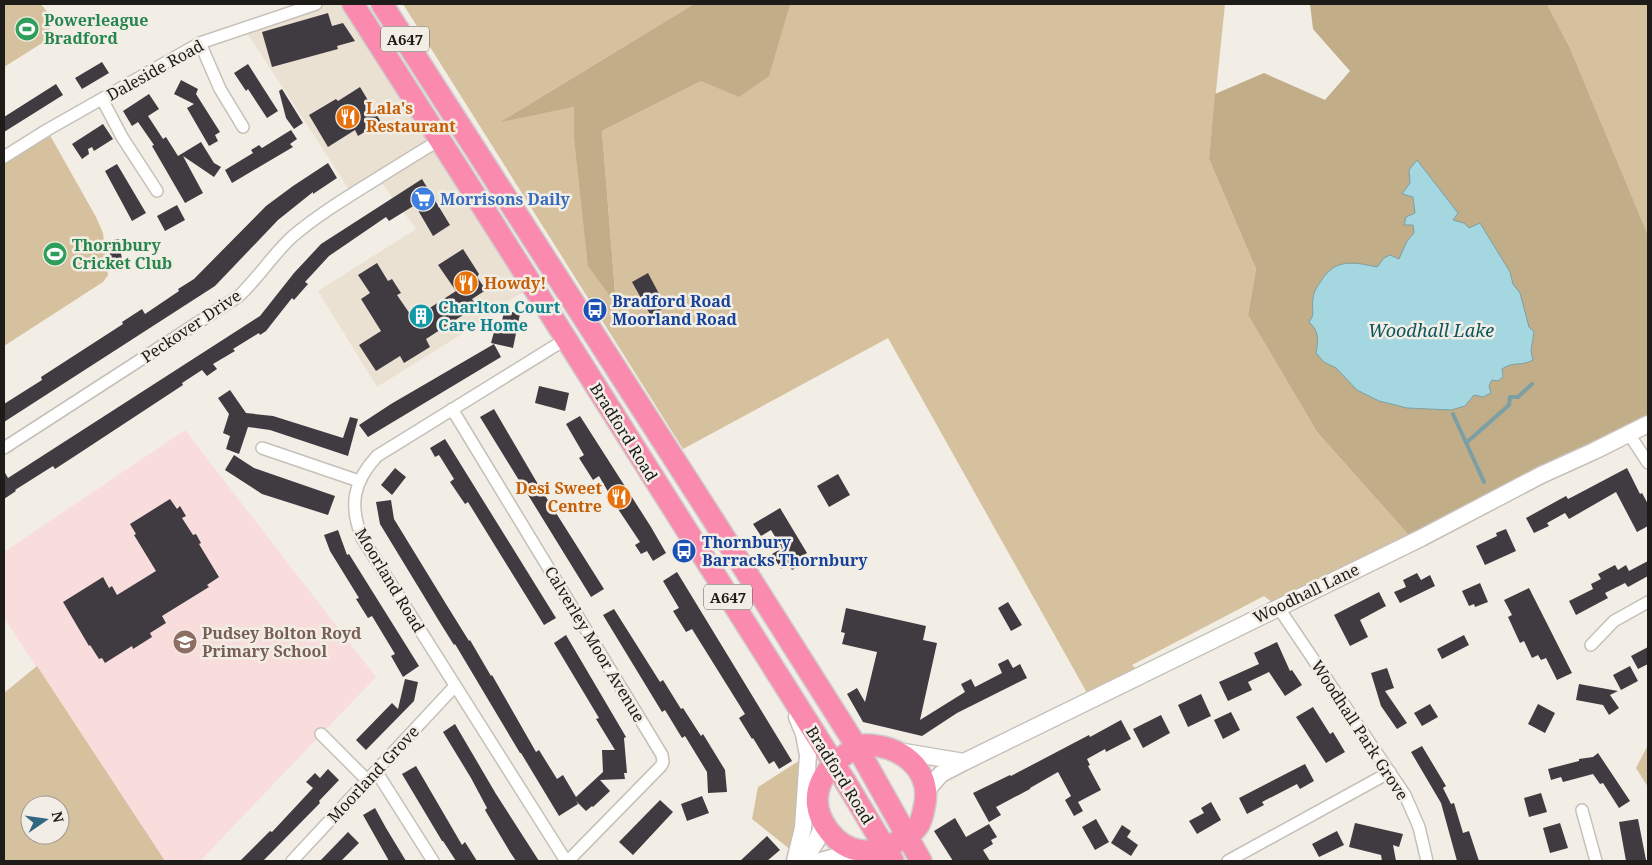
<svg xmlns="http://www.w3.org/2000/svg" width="1652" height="865" font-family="'Noto Serif',serif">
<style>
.built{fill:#ebe1d3}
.education{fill:#f8dddc}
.green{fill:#d6c19e;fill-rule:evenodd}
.forest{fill:#c2ad89}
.water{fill:#a4d7df;stroke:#7c9fa4}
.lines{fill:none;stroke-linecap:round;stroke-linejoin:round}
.stream{stroke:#7c9fa4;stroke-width:4}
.building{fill:#403b41}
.street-casing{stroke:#c5c0b8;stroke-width:14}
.secondary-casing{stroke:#c5c0b8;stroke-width:19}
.highway-casing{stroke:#cecdcc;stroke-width:24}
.street{stroke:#fff;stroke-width:11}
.secondary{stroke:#fff;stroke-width:16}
.highway{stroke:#fa8aae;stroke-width:21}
.labels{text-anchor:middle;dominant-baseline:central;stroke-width:5;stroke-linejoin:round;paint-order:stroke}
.shield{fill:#f2ede5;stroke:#5e5b56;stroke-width:1}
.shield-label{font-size:15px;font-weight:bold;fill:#1e1c19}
.leisure-label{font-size:16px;font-weight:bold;fill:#27864d;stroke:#f2ede5;text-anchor:start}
.street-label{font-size:16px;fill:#1e1c19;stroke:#f2ede5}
.food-label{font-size:16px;font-weight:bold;fill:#c56008;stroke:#f2ede5;text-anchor:start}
.shop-label{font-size:16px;font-weight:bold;fill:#366cbe;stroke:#f2ede5;text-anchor:start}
.transit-label{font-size:16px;font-weight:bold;fill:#164399;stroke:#f2ede5;text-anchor:start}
.culture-label{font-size:16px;font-weight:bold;fill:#0d838f;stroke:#f2ede5;text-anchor:start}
.education-label{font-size:16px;font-weight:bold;fill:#785e54;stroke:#f2ede5;text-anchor:start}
.water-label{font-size:18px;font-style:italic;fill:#0c565e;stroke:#f2ede5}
</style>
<rect width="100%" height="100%" fill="#f2ede5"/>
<path class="built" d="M306 4H353L534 288 518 295 478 324 377 387 318 291 416 229 378 178 352 194 242 25Z"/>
<path class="education" d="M185 430 376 677 200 861H165L4 618V552Z"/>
<path class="green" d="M4 4H41L52 18 47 40 4 67Z
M403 4H694L502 121 574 107V138L616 303 602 131 701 81 790 4H1225L1209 159 1256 269 1248 315 1317 432 1414 541 1278 607 1264 596 1132 665 1142 674 1091 700 888 338 683 449Z
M1547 4H1648V235L1570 48Z
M47 130 96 217 103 233 108 275 103 282 4 346V157Z
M37 666 165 861H4V693ZM30 805H60V835H30Z
M1648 745V787L1636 768Z
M808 755 796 854 752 819 758 787Z"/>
<path class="forest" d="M694 4H790L769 76 739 97 701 81 602 131 616 304 588 266 574 138V107L500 122Z
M1310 4H1547L1570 48 1648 235V424L1414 541 1317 432 1248 315 1256 269 1209 159 1215 94 1264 73 1325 100 1350 71 1313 29Z"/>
<path class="water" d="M1417 160 1458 213 1453 220 1464 223 1469 228 1480 223 1510 272 1513 284 1520 293 1529 327 1534 332 1531 351 1533 360C1520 367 1513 361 1502 369L1503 377 1498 381 1492 380 1489 386 1491 393 1483 397 1474 395 1465 406 1451 410 1407 408 1379 401 1357 390 1336 368 1324 362 1316 353C1318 341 1320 332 1309 322 1316 313 1311 309 1313 299 1313 293 1317 287 1321 281 1335 258 1354 262 1377 267L1384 258 1390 255 1399 259 1407 241 1414 233 1413 225H1404L1406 217 1415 213 1413 197 1402 194 1410 183 1409 170Z"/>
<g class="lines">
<path class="stream" d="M1453 414 1484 482
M1466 443 1509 405 1510 397H1518L1532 384"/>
</g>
<path class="building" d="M328 13 332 26 343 23 355 41 337 46 338 49 272 67 262 32Z
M102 62 109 73 82 89 75 78Z
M248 64 278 111 267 118 248 89 246 91 234 73Z
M181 80 198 89 196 94 220 132 215 135 218 141 209 146 187 108 194 104 174 94Z
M56 84 63 95 4 132V117Z
M360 87 381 122 358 136 355 130 328 147 309 115 336 99 338 101Z
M282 89 303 123 294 129 286 118 279 91Z
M149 94 159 109 148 116 163 139 166 137 178 156 201 142 214 163 221 167 214 177 183 156 203 193 185 203 152 146 154 145 138 122 132 126 123 111Z
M103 124 113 139 94 151 92 147 88 149 89 154 82 159 72 144Z
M291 130 297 139 290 144 293 147 232 183 225 170 253 153 251 150 259 145 262 148Z
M328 163 337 178 313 194V192L278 220 215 286 4 422V404L42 380 41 377 123 324 122 322 142 309 145 314 179 291 178 289 194 279 266 206 293 186Z
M117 164 146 213 132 221 105 171Z
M422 179 450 225 433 236 415 205 389 221 386 217 329 256 305 282 308 284 294 300 292 298 266 331 260 335 259 333 233 349 235 351 213 364 217 369 207 376 202 370 182 383 183 385 75 456 55 469 53 466 15 490 16 491 4 499V471L8 478 260 316 294 273 321 244Z
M177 205 185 220 165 231 157 216Z
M119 239 123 267 112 268 108 241Z
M463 249 479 274 477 277 486 290 472 299 477 306 426 339 430 347 404 363 400 356 376 371 359 345 381 331 361 299 370 293 358 275 377 263 388 281 392 279 401 293 397 295 410 314 422 307 425 311 456 291 438 265Z
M648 273 666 307 651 316 632 282Z
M504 310 520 314 513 348 491 343 497 321 502 322Z
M494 344 501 357 368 437 359 425 391 404Z
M539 386 569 393 565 411 535 403Z
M230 390 246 413 273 416 343 438 350 417 358 419 348 456 270 430 248 427 239 454 226 449 230 436 223 433 229 414 218 398Z
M494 409 539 486 604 589 591 597 480 417Z
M580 416 651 527 666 553 653 561 647 551 641 554 635 545 640 542 616 506 613 508 606 497 610 495 599 476 593 480 579 458 584 455 566 424Z
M445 439 556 618 544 625 468 502 465 504 450 482 454 479 439 455 435 457 430 448Z
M234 455 254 468 335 496 328 515 262 494 225 470Z
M395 468 406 477 392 495 381 485Z
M1627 468 1640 494 1642 493 1648 504V526L1637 532 1616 492 1569 519 1565 513 1547 523 1549 526 1534 533 1526 518 1566 496 1568 499 1574 496Z
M838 474 850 495 829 507 817 486Z
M170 499 177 509 180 506 186 516 182 518 193 535 196 534 201 543 199 544 219 577 207 585 209 587 162 616 166 623 150 633 152 637 133 649 132 646 105 663 102 658 99 659 90 645 89 646 63 602 103 577 109 588 112 586 117 595 156 571 134 535 136 534 130 524Z
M391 500 394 519 446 604 469 641 470 640 491 676 492 675 536 752 539 750 557 779 563 775 576 797 603 772 602 750H615L596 719 599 718 554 643 566 635 626 737 624 738 627 773H624L625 779 600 780 610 791 593 807 592 806 586 811 576 801 578 804 559 816 521 753H520L455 644 454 645 439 621 380 524 376 502Z
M780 508 807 553 798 559 801 565 792 570 788 564 781 569 772 554 782 548 771 530 761 536 753 524Z
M1506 529 1516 551 1485 565 1476 546 1497 536 1496 533Z
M338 530 347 555 349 554 419 666 403 677 391 656 395 654 372 616 368 618 356 599 359 598 330 551 324 535Z
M1648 561V576L1628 587 1625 583 1605 593 1608 598 1576 615 1569 601 1593 589 1591 584 1601 579 1598 574 1615 565 1618 570 1626 565 1629 571Z
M677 572 792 761 779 769 774 761 769 764 753 738 752 739 739 718 745 714 692 629 686 632 673 611 679 608 663 581Z
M1417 573 1421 580 1430 575 1435 586 1400 603 1394 592 1406 587 1403 580Z
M1480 583 1488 602 1475 607 1474 604 1469 606 1462 591Z
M1529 588 1572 673 1557 680 1546 658 1541 660 1538 655 1532 658 1524 641 1520 643 1508 617 1512 615 1504 600Z
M1379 592 1386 606 1360 620 1368 637 1350 646 1334 615Z
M1008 602 1022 625 1011 631 998 608Z
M846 608 926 626 923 640 937 643 920 720 965 692 961 684 971 679 975 687 1002 673 998 664 1008 659 1013 668 1020 664 1027 678 957 713 922 736 863 722 847 694 857 688 865 702 877 652 842 644 845 633 841 632Z
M614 609 660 682 663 680 681 709 683 708 701 736 703 734 725 770 727 792 708 793 707 772 685 736 682 738 665 710 662 712 603 615Z
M1464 635 1469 645 1442 659 1437 649Z
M1277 642 1290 671 1292 670 1302 685 1285 696 1269 672 1248 682 1252 690 1228 701 1219 682 1259 664 1254 653Z
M1648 647V664L1638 669 1631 656Z
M1630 666 1638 681 1621 690 1613 675Z
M1387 668 1394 688 1385 691 1407 723 1397 729 1381 706 1371 673Z
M405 679 418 682 414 701 366 750 356 740 392 703 398 709Z
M1579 684 1618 691 1610 695 1619 708 1609 715 1603 705 1576 700Z
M1201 694 1211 716 1188 727 1178 705Z
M1430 704 1438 717 1422 726 1414 713Z
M1538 704 1555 713 1545 733 1528 724Z
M1313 707 1330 734 1333 732 1345 752 1326 763 1296 717Z
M1231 712 1240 730 1223 739 1214 720Z
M1161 715 1170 733 1143 748 1133 729Z
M1121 720 1131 739 1106 752 1105 749 1087 759 1090 765 1088 766 1101 790 1078 802 1083 811 1074 816 1065 800 1071 796 1058 772 1030 788V789L996 807 1001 815 989 822 973 793 1010 775 1011 776 1089 735 1090 737Z
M455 724 496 794 539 861H516L510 852 485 810 487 808 471 778 443 732Z
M1422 746 1446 786 1443 788 1451 804 1454 803 1463 833 1469 831 1479 861H1457L1441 803 1411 752Z
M1598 753 1630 801 1619 808 1603 783 1600 784 1593 774 1563 782 1561 777 1551 780 1548 769 1579 761V759L1593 757Z
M1305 764 1314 781 1300 789 1297 784 1262 802 1264 805 1247 814 1239 798Z
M416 766 462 845 465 842 477 861H456L443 841H442L402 774Z
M328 769 339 780 319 801 320 803 263 861H240L270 831 272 832 313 788 306 782 315 773 320 778Z
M1541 793 1547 812 1529 817 1524 798Z
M702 796 709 813 687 821 681 804Z
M660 800 673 812 633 855 619 842Z
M1211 802 1221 820 1197 834 1189 821 1204 813 1201 808Z
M375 808 386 828 406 861H389L363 815Z
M955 818 966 837 989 824 997 837 991 840 993 844 983 850 990 861H953L934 831Z
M1096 819 1109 842 1095 850 1082 827Z
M1638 819 1646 860 1626 861 1619 822Z
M1355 823 1403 834 1399 847 1393 845 1396 861H1382L1381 855 1349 847Z
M1560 823 1568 848 1550 853 1543 828Z
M1122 825 1131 831 1127 837 1138 845 1131 856 1111 843Z
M1337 831 1344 845 1319 857 1312 844Z
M348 832 359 843 341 861H320Z
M767 836 780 850 767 861H740Z"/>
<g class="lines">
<defs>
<path id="street" d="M200 43 220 89 243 127
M102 99 122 137 157 191
M4 157 47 130 200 43 316 4
M566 339 377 456C353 482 349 505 362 538L566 861
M452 409 662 755 663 762 661 766 568 861
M1629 434 1648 463
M4 448 239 296C259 277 273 254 293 236 319 214 349 196 378 178 399 165 419 152 440 140
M262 448 359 481
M1278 607 1405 795 1419 827 1427 861
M1591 645 1614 621 1648 602
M321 734 367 780
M376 771 433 861
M1582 810 1596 861
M292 861 455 686
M1228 861 1390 772"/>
<path id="secondary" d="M898 751 964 762
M926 791 941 774 964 762 1421 538 1541 475 1594 451 1648 424
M795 861 803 828 808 755 804 734 797 717
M803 861 816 842 824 822
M821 861 856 851"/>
<path id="highway" d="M353 4 491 220 845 781 893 861
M382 4 714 521 857 747 921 861
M864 745C899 744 934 769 924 808 923 814 921 821 918 826 914 832 906 837 900 840 876 856 848 856 829 831 801 795 827 759 864 745Z"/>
</defs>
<use href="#street" class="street-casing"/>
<use href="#secondary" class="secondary-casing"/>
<use href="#highway" class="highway-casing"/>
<use href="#street" class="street"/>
<use href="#secondary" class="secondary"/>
<use href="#highway" class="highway"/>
</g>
<defs>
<symbol id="stadium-disc" viewBox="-11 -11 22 22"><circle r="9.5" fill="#2e9e5b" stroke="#f2ede5"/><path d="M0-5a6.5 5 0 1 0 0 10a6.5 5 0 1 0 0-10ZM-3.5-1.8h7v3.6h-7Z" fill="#fff"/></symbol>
<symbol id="restaurant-disc" viewBox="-11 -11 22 22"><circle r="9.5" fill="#e8710a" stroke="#f2ede5"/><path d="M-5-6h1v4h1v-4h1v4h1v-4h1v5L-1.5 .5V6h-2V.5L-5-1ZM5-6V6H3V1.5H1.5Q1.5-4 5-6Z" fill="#fff"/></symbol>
<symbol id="supermarket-disc" viewBox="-11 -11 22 22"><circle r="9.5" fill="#3f7fe0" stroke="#f2ede5"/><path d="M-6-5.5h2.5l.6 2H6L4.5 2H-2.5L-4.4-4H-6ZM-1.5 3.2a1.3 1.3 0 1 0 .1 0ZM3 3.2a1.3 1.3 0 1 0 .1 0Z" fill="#fff"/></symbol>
<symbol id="bus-disc" viewBox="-11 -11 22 22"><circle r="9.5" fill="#1a4fb4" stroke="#f2ede5"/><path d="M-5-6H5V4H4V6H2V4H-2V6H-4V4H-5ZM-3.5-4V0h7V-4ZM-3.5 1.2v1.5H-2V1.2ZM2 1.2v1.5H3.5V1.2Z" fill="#fff"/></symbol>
<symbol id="building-disc" viewBox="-11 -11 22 22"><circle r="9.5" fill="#0f9aa8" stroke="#f2ede5"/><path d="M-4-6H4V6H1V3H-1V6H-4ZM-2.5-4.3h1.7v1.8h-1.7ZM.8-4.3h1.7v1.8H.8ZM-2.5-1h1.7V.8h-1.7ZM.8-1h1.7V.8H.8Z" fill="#fff"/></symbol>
<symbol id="school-disc" viewBox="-11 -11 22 22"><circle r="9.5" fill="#8d6e63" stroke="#f2ede5"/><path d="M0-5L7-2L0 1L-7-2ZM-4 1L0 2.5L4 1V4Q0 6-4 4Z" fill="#fff"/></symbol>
</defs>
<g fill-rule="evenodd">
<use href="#stadium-disc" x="13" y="15" width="28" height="28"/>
<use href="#restaurant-disc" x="334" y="103" width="28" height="28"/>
<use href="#supermarket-disc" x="409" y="185" width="28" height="28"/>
<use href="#stadium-disc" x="41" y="240" width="28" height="28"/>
<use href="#restaurant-disc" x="452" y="269" width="28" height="28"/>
<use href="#bus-disc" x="581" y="296" width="28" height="28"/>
<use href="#building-disc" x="407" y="302" width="28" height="28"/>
<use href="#restaurant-disc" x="605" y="483" width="28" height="28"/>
<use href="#bus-disc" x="670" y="537" width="28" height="28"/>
<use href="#school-disc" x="171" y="628" width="28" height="28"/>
</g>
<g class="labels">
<g class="shield">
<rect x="381" y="26.5" width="48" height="25" rx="4"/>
<rect x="704" y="584.5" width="48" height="25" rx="4"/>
</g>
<g class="shield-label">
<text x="405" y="39">A647</text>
<text x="728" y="597">A647</text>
</g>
<g class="leisure-label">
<text x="44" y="20">Powerleague<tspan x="44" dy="18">Bradford</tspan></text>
<text x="72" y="245">Thornbury<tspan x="72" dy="18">Cricket Club</tspan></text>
</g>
<g class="street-label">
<text transform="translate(155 70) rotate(-29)">Daleside Road</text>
<text transform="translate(191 326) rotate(-34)">Peckover Drive</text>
<text transform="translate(624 432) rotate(58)">Bradford Road</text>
<text transform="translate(390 580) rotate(59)">Moorland Road</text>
<text transform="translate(1306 593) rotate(-26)">Woodhall Lane</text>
<text transform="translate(595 644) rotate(59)">Calverley Moor Avenue</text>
<text transform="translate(1360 730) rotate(57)">Woodhall Park Grove</text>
<text transform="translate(373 774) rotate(-47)">Moorland Grove</text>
<text transform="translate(840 775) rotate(58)">Bradford Road</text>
</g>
<g class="food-label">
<text x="366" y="108">Lala's<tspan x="366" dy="18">Restaurant</tspan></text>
<text x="484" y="283">Howdy!</text>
<text x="602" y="488" text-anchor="end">Desi Sweet<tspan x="602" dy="18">Centre</tspan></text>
</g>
<g class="shop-label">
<text x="440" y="199">Morrisons Daily</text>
</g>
<g class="transit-label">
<text x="612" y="301">Bradford Road<tspan x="612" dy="18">Moorland Road</tspan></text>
<text x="702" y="542">Thornbury<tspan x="702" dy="18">Barracks Thornbury</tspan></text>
</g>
<g class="culture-label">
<text x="438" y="307">Charlton Court<tspan x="438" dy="18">Care Home</tspan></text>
</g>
<g class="education-label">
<text x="202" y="633">Pudsey Bolton Royd<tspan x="202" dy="18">Primary School</tspan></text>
</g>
<g class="water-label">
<text x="1431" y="330">Woodhall Lake</text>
</g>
</g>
<rect width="1652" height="865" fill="none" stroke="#1e1c19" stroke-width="10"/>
<g transform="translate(45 820) rotate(77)"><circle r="24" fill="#f2ede5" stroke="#9d9993"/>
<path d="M0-4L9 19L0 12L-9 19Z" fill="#326783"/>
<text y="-8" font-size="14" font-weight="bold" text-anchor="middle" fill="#1e1c19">N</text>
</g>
</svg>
